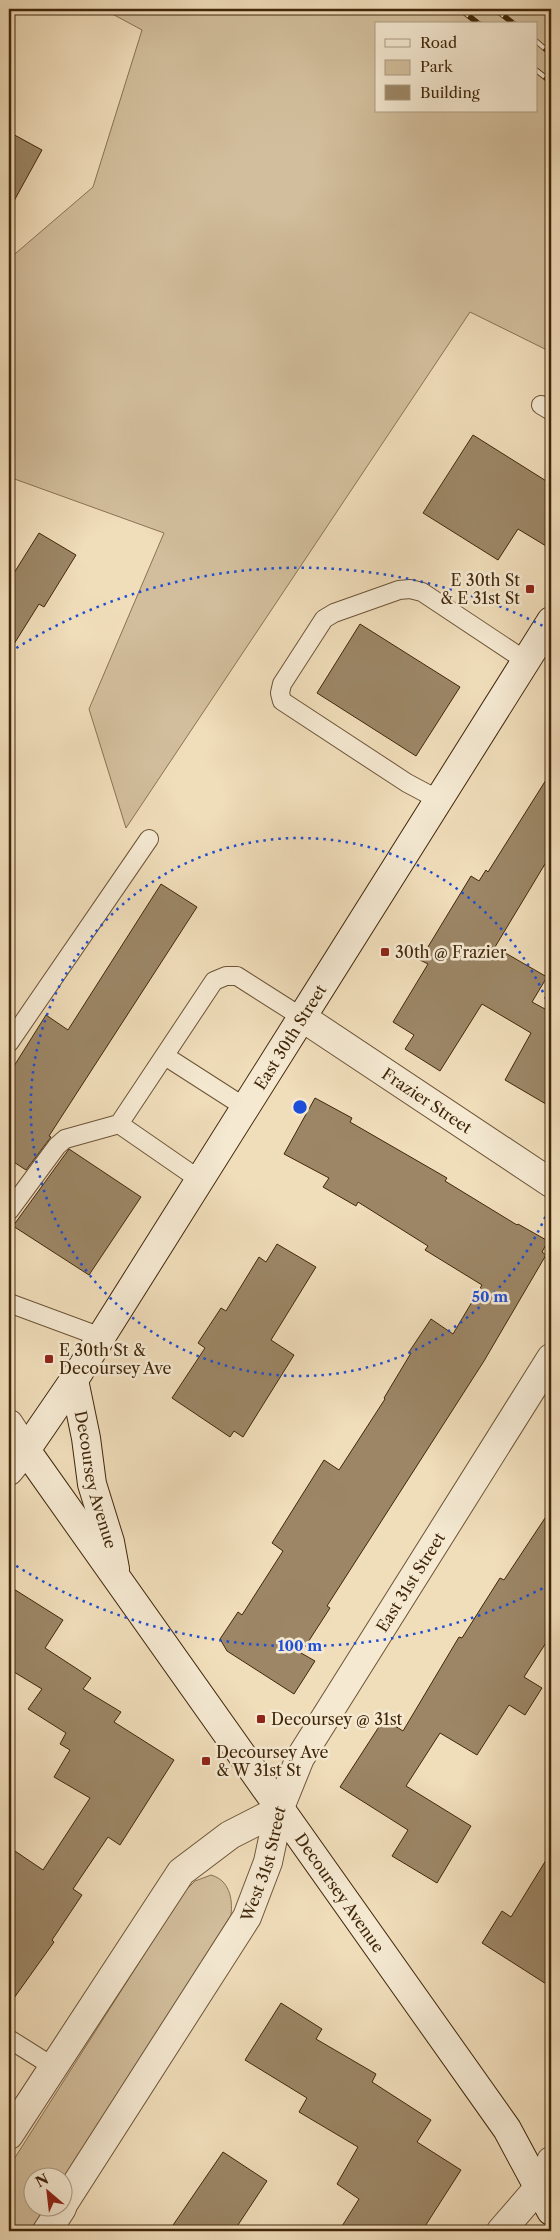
<svg xmlns="http://www.w3.org/2000/svg" width="560" height="2240" font-family="'Libre Caslon Text',serif">
<style>
.green{fill:#d2be9c;stroke:#8a7253;fill-rule:evenodd}
.building{fill:#9c8666;stroke:#41270a}
.lines{fill:none;stroke-linecap:round;stroke-linejoin:round}
.lane-casing{stroke:#6d5436;stroke-width:20}
.street-casing{stroke:#6d5436;stroke-width:30}
.secondary-casing{stroke:#41270a;stroke-width:30}
.lane{stroke:#f5e9d2;stroke-width:18}
.street{stroke:#f5e9d2;stroke-width:28}
.secondary{stroke:#f5e9d2;stroke-width:28}
.rail-casing{stroke:#41270a;stroke-width:5.5}
.rail{stroke:#f5e9d2;stroke-width:4;stroke-dasharray:11;stroke-linecap:butt}
.ring{fill:none;stroke:#1d4ed8;stroke-width:2.5;stroke-dasharray:2.5 5}
.poi-dot{fill:#8f2418;stroke:#f5e9d2;stroke-width:2}
.labels{text-anchor:middle;dominant-baseline:central;stroke-width:5;stroke-linejoin:round;paint-order:stroke}
.poi-label{font-size:16px;fill:#41270a;stroke:#f5e9d2;text-anchor:start}
.street-label{font-size:16px;fill:#41270a;stroke:#f5e9d2}
.centre{fill:#1d4ed8;stroke:#f5e9d2;stroke-width:2.5}
.ring-label{font-size:15px;text-anchor:middle;font-weight:bold;fill:#1d4ed8;stroke:#f5e9d2;stroke-width:5;stroke-linejoin:round;paint-order:stroke}
</style>
<rect width="100%" height="100%" fill="#f0ddba"/>
<filter id="stains"><feTurbulence type="fractalNoise" baseFrequency=".004" numOctaves="4"/><feColorMatrix values="0 0 0 0 .2 0 0 0 0 .09 0 0 0 0 .02 0 0 0 .5 -.17"/></filter>
<radialGradient id="worn" r=".72"><stop offset=".6" stop-color="#630" stop-opacity="0"/><stop offset="1" stop-color="#630" stop-opacity=".3"/></radialGradient>
<path class="green" d="M103 9H551V352L470 312 126 828 89 709 164 533 9 477V259L93 187 142 30ZM376 24H536V111H376Z
M211 1875C229 1880 233 1898 231 1915L63 2180 62 2178H32V2208H45L30 2231H9V2167L184 1892 195 1881Z"/>
<path class="building" d="M9 132 42 150 9 210Z
M473 435 551 484V549L518 529 498 560 423 513Z
M39 533 76 555 44 607 39 604 9 652V581Z
M360 624 460 687 416 756 317 693Z
M551 772V854L495 947 547 977 532 1002 545 1009 551 998V1107L505 1080 531 1033 482 1004 440 1071 405 1049 414 1035 393 1022 428 964 420 960 471 876 479 881 486 870 488 872Z
M161 884 197 907 49 1136 51 1137 26 1170 9 1159V1074L46 1015 68 1030Z
M315 1098 352 1118 350 1122 447 1178 445 1181 517 1225 518 1224 548 1241 542 1252 546 1255 484 1361 327 1606 330 1608 301 1653 315 1661 294 1694 227 1651 220 1639 238 1612 242 1615 283 1551 272 1543 324 1460 339 1470 385 1399 384 1398 411 1353 409 1352 431 1319 453 1334 482 1285 425 1250 428 1246 358 1202 356 1206 323 1187 329 1178 284 1154Z
M69 1149 141 1197 89 1275 13 1226Z
M277 1244 316 1267 271 1340 294 1355 243 1437 234 1431 230 1437 172 1398 205 1348 198 1343 221 1308 226 1311 259 1257 266 1262Z
M551 1509V1635L524 1677 542 1688 525 1715 509 1705 477 1755 440 1733 406 1786 471 1826 437 1883 392 1856 408 1830 340 1787 384 1719 403 1731 459 1637 462 1638 500 1578 504 1580Z
M9 1586 63 1620 45 1648 91 1678 83 1689 121 1712 114 1722 174 1760 120 1845 108 1837 73 1889 82 1895 52 1940 54 1942 9 2005V1847L43 1870 90 1798 54 1777 70 1750 60 1744 66 1733 28 1709 42 1689 9 1669Z
M551 1852V1987L482 1943 502 1911 511 1917Z
M281 2003 322 2029 316 2039 376 2074 372 2082 431 2120 417 2142 461 2170 422 2231H339L359 2199 337 2184 358 2147 299 2112 307 2098 245 2060Z
M223 2152 267 2181 234 2231H169Z"/>
<g class="lines">
<defs>
<path id="lane" d="M541 405 551 411
M439 800 407 783 282 701 280 693 282 684 324 619 334 613 399 590 410 589 422 592 526 661
M9 1043 149 839
M165 1056 246 1108
M119 1124 214 981 226 976H237L303 1018
M9 1211 57 1146 65 1139 119 1124 200 1180
M9 1303 101 1337
M9 2039 52 2066"/>
<g id="street">
<path id="s1" d="M303 1018 551 1183"/>
<path d="M9 1424 26 1450 9 1471"/>
<path d="M9 2135 181 1872 230 1835 279 1810"/>
<path id="s2" d="M62 2206 247 1917 268 1862 279 1810 300 1758 551 1358"/>
<path d="M47 2231 62 2208"/>
<path d="M501 2231 539 2187 551 2161"/>
</g>
<g id="secondary">
<path id="s3" d="M551 621 74 1380 26 1450 507 2129 551 2211"/>
<path id="s4" d="M74 1380 86 1438 92 1484 110 1542 115 1569"/>
</g>
</defs>
<use href="#lane" class="lane-casing"/>
<use href="#street" class="street-casing"/>
<use href="#secondary" class="secondary-casing"/>
<use href="#lane" class="lane"/>
<use href="#street" class="street"/>
<use href="#secondary" class="secondary"/>
<defs>
<path id="rail" d="M460 9 479 24
M495 9 514 24
M536 41 551 54
M536 70 551 82"/>
</defs>
<use href="#rail" class="rail-casing"/>
<use href="#rail" class="rail"/>
</g>
<g class="ring">
<path d="M551 1203A269 269 0 1 1 551 1011"/>
<path d="M549 1585A539 539 0 0 1 10 1562M10 652A539 539 0 0 1 549 629"/>
</g>
<g class="poi-dot">
<rect x="525" y="584" width="10" height="10" rx="2.5"/>
<rect x="380" y="947" width="10" height="10" rx="2.5"/>
<rect x="44" y="1354" width="10" height="10" rx="2.5"/>
<rect x="256" y="1714" width="10" height="10" rx="2.5"/>
<rect x="201" y="1756" width="10" height="10" rx="2.5"/>
</g>
<g class="labels">
<g class="poi-label">
<text x="520" y="580" text-anchor="end">E 30th St<tspan x="520" dy="18">&amp; E 31st St</tspan></text>
<text x="395" y="952">30th @ Frazier</text>
<text x="59" y="1350">E 30th St &amp;<tspan x="59" dy="18">Decoursey Ave</tspan></text>
<text x="271" y="1719">Decoursey @ 31st</text>
<text x="216" y="1752">Decoursey Ave<tspan x="216" dy="18">&amp; W 31st St</tspan></text>
</g>
<g class="street-label">
<text transform="translate(290 1037) rotate(-58)">East 30th Street</text>
<text stroke="none"><textPath href="#s1" startOffset="149">Frazier Street</textPath></text>
<text stroke="none"><textPath href="#s4" startOffset="102">Decoursey Avenue</textPath></text>
<text stroke="none"><textPath href="#s2" startOffset="719">East 31st Street</textPath></text>
<text stroke="none"><textPath href="#s2" startOffset="399">West 31st Street</textPath></text>
<text stroke="none"><textPath href="#s3" startOffset="1524">Decoursey Avenue</textPath></text>
</g>
</g>
<circle cx="300" cy="1107" r="8" class="centre"/>
<g class="ring-label">
<text x="490" y="1302">50 m</text>
<text x="300" y="1651">100 m</text>
</g>
<rect width="560" height="2240" fill="none" stroke="#f0ddba" stroke-width="30"/>
<rect x="10" y="10" width="540" height="2220" fill="none" stroke="#41270a" stroke-width="2.5"/>
<rect x="15" y="15" width="530" height="2210" fill="none" stroke="#41270a"/>
<rect x="375" y="22" width="162" height="90" fill="#f5e9d2" stroke="#ad9b82"/>
<rect x="385" y="39" width="25" height="8" fill="#f5e9d2" stroke="#ad9b82"/>
<text x="420" y="48" font-size="15" fill="#41270a">Road</text>
<rect x="385" y="60" width="25" height="15" fill="#d2be9c" stroke="#ad9b82"/>
<text x="420" y="72" font-size="15" fill="#41270a">Park</text>
<rect x="385" y="85" width="25" height="15" fill="#9c8666" stroke="#ad9b82"/>
<text x="420" y="98" font-size="15" fill="#41270a">Building</text>
<g transform="translate(48 2192) rotate(332)"><circle r="24" fill="#f5e9d2" stroke="#ad9b82"/>
<path d="M0-4L9 19L0 12L-9 19Z" fill="#8f2418"/>
<text y="-8" font-size="14" font-weight="bold" text-anchor="middle" fill="#41270a">N</text>
</g>
<rect width="100%" height="100%" filter="url(#stains)"/>
<rect width="100%" height="100%" fill="url(#worn)"/>
</svg>
